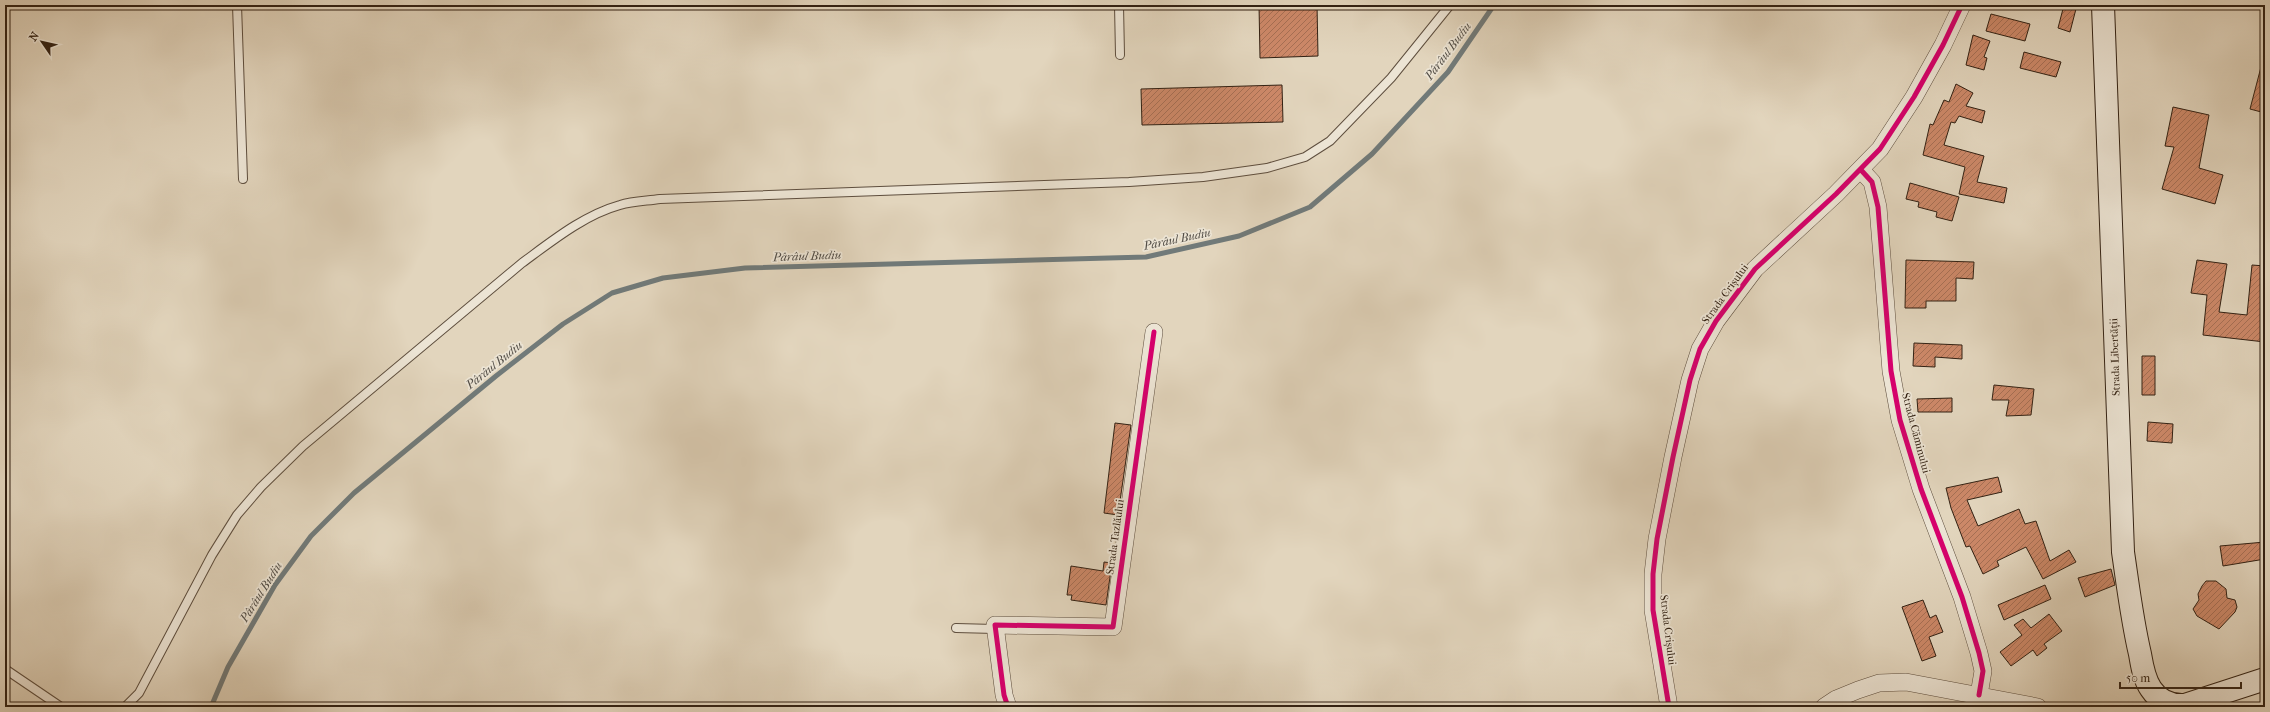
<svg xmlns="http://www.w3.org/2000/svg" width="2270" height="712" font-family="'IM FELL French Canon',serif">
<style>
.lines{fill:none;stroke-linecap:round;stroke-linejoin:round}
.stream{stroke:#717a79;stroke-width:5}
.building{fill:url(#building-hatch);stroke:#322113}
.service-casing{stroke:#5e4e3e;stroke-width:10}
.minor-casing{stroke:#5e4e3e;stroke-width:18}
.secondary-casing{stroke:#322113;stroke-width:24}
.service{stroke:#ece4d4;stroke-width:8}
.minor{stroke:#ece4d4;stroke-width:17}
.secondary{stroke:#ece4d4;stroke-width:22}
.cycleway-casing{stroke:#ece4d4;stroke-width:8}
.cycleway{stroke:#d6006c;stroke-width:5}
.labels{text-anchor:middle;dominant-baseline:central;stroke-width:3.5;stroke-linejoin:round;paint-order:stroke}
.street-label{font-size:11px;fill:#322113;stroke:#ece4d4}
.water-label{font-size:12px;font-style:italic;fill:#524d46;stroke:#ece4d4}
</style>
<defs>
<pattern id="building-hatch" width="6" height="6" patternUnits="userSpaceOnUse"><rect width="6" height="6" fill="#cc8868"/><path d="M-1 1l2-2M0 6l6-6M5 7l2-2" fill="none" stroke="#a66f54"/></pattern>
</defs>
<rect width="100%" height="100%" fill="#e2d5bd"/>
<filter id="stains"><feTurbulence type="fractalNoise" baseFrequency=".005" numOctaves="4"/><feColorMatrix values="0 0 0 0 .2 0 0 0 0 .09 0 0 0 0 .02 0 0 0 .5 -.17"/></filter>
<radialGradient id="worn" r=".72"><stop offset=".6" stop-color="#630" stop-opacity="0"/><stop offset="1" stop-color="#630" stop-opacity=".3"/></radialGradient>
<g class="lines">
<path class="stream" d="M211 707 228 667 275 585 311 536 354 493 496 376 563 324 612 293 663 278 745 268 1146 257 1239 236 1310 207 1372 154 1448 72 1494 5"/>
</g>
<path class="building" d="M1259 5H1317L1318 56 1260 58Z
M2064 5H2077L2070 32 2058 28Z
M1991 14 2030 24 2025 41 1986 31Z
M1973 35 1990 41 1984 57 1987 58 1984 70 1966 65Z
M2024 52 2061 62 2056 77 2020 68Z
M2261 67 2265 68V113L2250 109Z
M1956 84 1973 93 1966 106 1985 111 1982 123 1959 116 1955 123 1951 122 1944 145 1984 156 1977 182 2007 188 2004 203 1959 194 1965 167 1923 155 1930 124 1933 125 1944 100 1949 102Z
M1282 85 1283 122 1142 125 1141 89Z
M2173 107 2209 115 2199 168 2223 175 2215 204 2162 189 2174 147 2165 146Z
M1910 183 1959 197 1952 221 1936 217 1937 212 1918 207 1919 202 1906 199Z
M1906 260 1974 262 1973 279 1956 278V301H1926V308H1905Z
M2197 260 2227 264 2219 312 2247 315 2252 265 2265 266V342L2203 335 2207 295 2191 293Z
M1914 343 1962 345V359L1935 357V367L1913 366Z
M2142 356H2155V395H2142Z
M1994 385 2034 389 2031 415 2006 416 2009 400H1992Z
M1952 398V412H1918L1917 399Z
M2148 422 2173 424 2172 443 2147 441Z
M1115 423 1131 425 1118 515 1104 513Z
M1998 477 2002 492 1967 500 1978 526 2019 509 2025 524 2036 521 2050 561 2069 550 2076 562 2043 579 2026 547 1997 561 1999 566 1983 574 1970 546 1966 547 1951 508 1946 488Z
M2265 542V559L2223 566 2220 546Z
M1104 562 1112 563 1106 605 1071 600 1072 595H1067L1071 566 1103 571Z
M2111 569 2115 585 2085 597 2078 578Z
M2206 581H2216L2226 589 2227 598 2235 600 2237 607 2235 612 2219 629 2197 616 2193 609 2199 600 2198 594 2202 586Z
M2045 585 2051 599 2004 620 1998 605Z
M1923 600 1930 618 1936 615 1943 632 1929 637 1936 656 1922 661 1902 607Z
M2049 614 2062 631 2044 644 2047 648 2037 656 2033 650 2011 666 2000 652 2022 635 2014 625 2023 619 2031 628Z"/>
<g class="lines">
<defs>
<path id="service" d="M237 5 243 179
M1119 5 1120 55
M956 628 995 629
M5 669 61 707
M125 707 139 693 212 555 237 515 261 487 303 446 522 263C552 241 584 215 620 205 633 201 647 201 660 199L1129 182 1203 177 1267 168 1305 157 1330 141 1391 78 1450 5"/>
<path id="minor" d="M1861 170 1872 182 1878 207 1891 371 1900 420 1921 489 1962 597 1979 653 1983 671 1979 695
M1008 707 1004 695 995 625 1113 627 1154 332
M1669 707 1653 610V574L1657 539 1673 457 1690 380 1700 349 1716 321 1755 269 1836 194 1880 149 1914 97 1943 45 1962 5
M1824 707 1836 699 1858 690 1879 683 1906 682 2038 707"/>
<path id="secondary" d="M2103 5 2123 552C2128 586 2132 620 2140 654 2142 666 2144 679 2151 689 2159 701 2170 706 2185 705L2265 679"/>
</defs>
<use href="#service" class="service-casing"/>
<use href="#minor" class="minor-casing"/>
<use href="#secondary" class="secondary-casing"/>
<use href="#service" class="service"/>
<use href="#minor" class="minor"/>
<use href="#secondary" class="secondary"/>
<defs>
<path id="cycleway" d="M1861 170 1872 182 1878 207 1891 371 1900 420 1921 489 1962 597 1979 653 1983 671 1979 695
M1008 707 1004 695 995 625 1113 627 1154 332
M1669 707 1653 610V574L1657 539 1673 457 1690 380 1700 349 1716 321 1755 269 1836 194 1880 149 1914 97 1943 45 1962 5"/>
</defs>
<use href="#cycleway" class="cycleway-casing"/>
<use href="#cycleway" class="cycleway"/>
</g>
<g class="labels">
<g class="street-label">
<text transform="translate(1725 294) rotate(-54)">Strada Crișului</text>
<text transform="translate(2115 357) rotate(-92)">Strada Libertății</text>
<text transform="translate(1916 433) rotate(75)">Strada Căminului</text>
<text transform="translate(1115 537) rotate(-82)">Strada Tazlăului</text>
<text transform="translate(1668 630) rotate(83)">Strada Crișului</text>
</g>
<g class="water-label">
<text transform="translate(1448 51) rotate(-53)">Pârâul Budiu</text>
<text transform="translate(1177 239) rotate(-12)">Pârâul Budiu</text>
<text transform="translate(807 256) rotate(-2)">Pârâul Budiu</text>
<text transform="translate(494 365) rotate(-39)">Pârâul Budiu</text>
<text transform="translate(261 592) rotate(-58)">Pârâul Budiu</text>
</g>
</g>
<rect width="2270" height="712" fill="none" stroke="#e2d5bd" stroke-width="20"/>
<rect x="6" y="6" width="2258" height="700" fill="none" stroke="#322113" stroke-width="2"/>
<rect x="10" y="10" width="2250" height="692" fill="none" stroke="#322113"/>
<g transform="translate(42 42) rotate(304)" stroke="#ece4d4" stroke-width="3" paint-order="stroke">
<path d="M0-3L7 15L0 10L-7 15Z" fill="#322113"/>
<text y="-6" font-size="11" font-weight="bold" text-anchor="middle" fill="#322113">N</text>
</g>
<path d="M2120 682v6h121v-6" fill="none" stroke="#322113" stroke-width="2"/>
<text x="2126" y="682" font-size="12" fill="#322113" stroke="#ece4d4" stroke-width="3" paint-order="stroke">50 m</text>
<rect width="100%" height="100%" filter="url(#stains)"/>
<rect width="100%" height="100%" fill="url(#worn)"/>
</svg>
